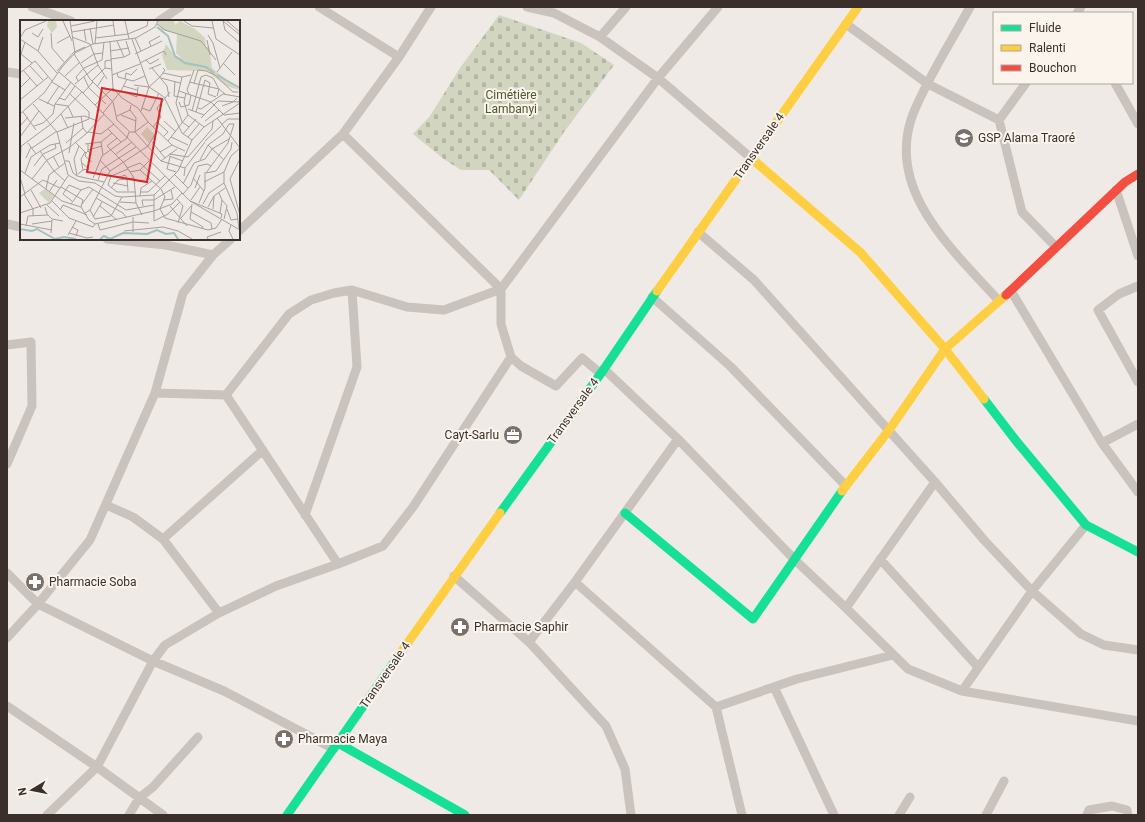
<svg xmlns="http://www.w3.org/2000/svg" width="1145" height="822" font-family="Roboto,sans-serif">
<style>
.cemetery{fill:url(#cemetery-stones)}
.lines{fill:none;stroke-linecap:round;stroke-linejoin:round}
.street{stroke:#c9c2bd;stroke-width:9}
.fast{stroke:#16e098;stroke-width:9}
.slow{stroke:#ffcf43;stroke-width:9}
.jam{stroke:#f24e42;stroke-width:9}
.labels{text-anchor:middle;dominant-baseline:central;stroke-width:4;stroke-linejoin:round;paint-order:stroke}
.park-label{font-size:12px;fill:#4c592e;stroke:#fbf4ed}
.poi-label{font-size:12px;fill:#3a2f2b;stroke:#fbf4ed;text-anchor:start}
.street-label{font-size:12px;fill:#3a2f2b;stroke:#fbf4ed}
.inset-river{fill:none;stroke:#a1c2c0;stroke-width:2}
.inset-road{fill:none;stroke:#a79f9b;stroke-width:1}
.view{fill:#d62828;fill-opacity:0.15;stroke:#d62828;stroke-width:2}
.inset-edge{fill:none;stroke:#3a2f2b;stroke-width:2}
</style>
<defs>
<pattern id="cemetery-stones" width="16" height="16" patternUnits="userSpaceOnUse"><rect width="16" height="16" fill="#d2d5bf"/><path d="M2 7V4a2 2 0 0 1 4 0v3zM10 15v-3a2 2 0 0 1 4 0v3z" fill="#b5b7a4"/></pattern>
</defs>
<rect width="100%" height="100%" fill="#efeae5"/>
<path class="cemetery" d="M499 15 581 43 614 65 564 132 519 200 489 170H461L445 160 413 134 430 116 460 68Z"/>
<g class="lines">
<path class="street" d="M32 7 71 21
M319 7 399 57
M527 7 554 13 600 37 658 78 751 158
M970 7C951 42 928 77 913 114 884 190 954 251 999 301
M1077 13 1081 7
M159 21 180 7
M846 24 928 84 999 120
M600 37 626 7
M7 72 21 74
M1026 83 999 120 1022 212 1056 247
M1115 83 1138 124
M1116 190 1138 256
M7 224 21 227
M239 231 343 134 399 57 431 7
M698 232 754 280 935 482 984 540 1032 591 1081 634 1104 645 1138 650
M107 239 166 245 213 255
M1138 286 1119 294 1098 310 1138 382
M1011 291 1102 443 1138 492
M652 297 730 366 846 486
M7 345 31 342 32 406 7 464
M604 369 678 439 795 560 846 608 908 669 962 691 1138 721
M600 373 582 358 556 386 521 366 511 357 501 324V289L658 78 718 7
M155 393 226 395 338 564
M226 395 289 314 311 300 334 293 352 290 407 307 444 310 501 289 343 134
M1102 443 1138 424
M106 505 133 517 163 539 219 613
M305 515 357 367 352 290
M163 539 263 450
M880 559 978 667
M7 573 38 604 153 661 224 691 334 749
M454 576 529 642 606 726 625 769 631 815
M575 582 716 707 742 815
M846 608 935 482
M7 638 38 604 90 540 155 393 183 293 213 255 231 239
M529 642 575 582 678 439
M774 687 834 815
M962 691 1032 591 1086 525
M7 706 97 767 163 815
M716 707 797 679 893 655
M47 815 97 767 153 661 165 645 219 613 276 586 338 564 383 546 413 507 511 357
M129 815 139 798 153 787 198 737
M899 815 910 797
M986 815 1004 781
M1087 815 1089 810 1112 806 1127 810 1128 815"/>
<path class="fast" d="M984 399 1017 442 1086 525 1138 552
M500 513 604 369 657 291
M625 513 753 619 842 491
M338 743 465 815
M287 815 399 655"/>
<path class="slow" d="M751 158 861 253 945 349 984 399
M657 291 858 7
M842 491 889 430 945 349 1006 295
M399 655 500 513"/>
<path class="jam" d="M1006 295 1125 182 1138 174"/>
</g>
<defs>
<symbol id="school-disc" viewBox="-11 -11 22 22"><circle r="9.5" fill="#79706c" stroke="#fbf4ed"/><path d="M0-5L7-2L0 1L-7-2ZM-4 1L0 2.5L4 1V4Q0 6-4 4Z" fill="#fff"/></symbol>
<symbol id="office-disc" viewBox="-11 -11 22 22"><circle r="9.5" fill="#79706c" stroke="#fbf4ed"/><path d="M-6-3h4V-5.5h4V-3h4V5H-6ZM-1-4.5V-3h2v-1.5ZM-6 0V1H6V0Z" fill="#fff"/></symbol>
<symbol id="pharmacy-disc" viewBox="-11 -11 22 22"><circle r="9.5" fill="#79706c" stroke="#fbf4ed"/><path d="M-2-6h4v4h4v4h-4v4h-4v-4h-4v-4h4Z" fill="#fff"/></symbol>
</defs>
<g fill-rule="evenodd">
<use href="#school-disc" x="953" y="127" width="22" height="22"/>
<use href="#office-disc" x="502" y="424" width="22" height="22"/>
<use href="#pharmacy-disc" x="24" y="571" width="22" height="22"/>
<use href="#pharmacy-disc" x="449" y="616" width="22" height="22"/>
<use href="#pharmacy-disc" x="273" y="728" width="22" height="22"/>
</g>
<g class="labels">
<g class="park-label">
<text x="511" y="95">Cimétière<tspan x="511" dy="14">Lambanyi</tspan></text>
</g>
<g class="poi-label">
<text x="978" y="138">GSP Alama Traoré</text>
<text x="499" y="435" text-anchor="end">Cayt-Sarlu</text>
<text x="49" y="582">Pharmacie Soba</text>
<text x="474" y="627">Pharmacie Saphir</text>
<text x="298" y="739">Pharmacie Maya</text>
</g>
<g class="street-label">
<text transform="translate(759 146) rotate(-55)">Transversale 4</text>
<text transform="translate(573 411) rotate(-54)">Transversale 4</text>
<text transform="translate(385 675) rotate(-55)">Transversale 4</text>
</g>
</g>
<g transform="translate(20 20)">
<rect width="220" height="220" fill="#efeae5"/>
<path d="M28 1H36L37 7 32 13 27 6ZM136 1H154L155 5 160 1 175 9 185 18 186 27 189 26 192 48 220 70 206 66 187 51 147 50 142 35 146 24 142 19 155 36 161 38 156 33 157 14 142 10ZM25 169 34 176 29 183 19 173Z" fill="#d2d5bf"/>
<path d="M127 107 135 115 129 123 121 114Z" fill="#d2d5bf"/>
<path class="inset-river" d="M137 7 148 16 155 36 165 43 186 47 194 53M197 55 220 68M0 209 12 211 17 209 35 219 44 217 56 219M80 219 84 216 90 219 103 213 127 214 137 210 146 214 154 213 158 219"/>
<path class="inset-road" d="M43 1 52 21M50 1 55 33M93 1 95 15M105 1 109 19M164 1 172 6 193 8M192 1 196 19 220 35M203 1 205 10 220 23M203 1 220 15M207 1 220 12M137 4 145 10 181 21 196 40M51 6 75 1M70 8 73 24M64 9 66 21M52 12 94 5M12 13 18 17 23 9M31 13 32 28 44 42M188 15 193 23 200 48M52 17 70 24 78 45 87 59M0 18 5 10 26 1M75 18 108 14 127 6 128 1M115 18 121 31M0 19 18 31 37 53M112 19 129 67M187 20 190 35M5 22 1 34 12 43M90 22 93 68 102 78 118 88 128 102 152 125 165 131M37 23 50 16M75 24 77 1M131 26 129 22 140 16M18 31 23 17M90 31 109 28M54 34 70 59 93 82 97 100 109 111M115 34 142 21M104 37 110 34 106 21M91 39 104 37 97 21M126 40 130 44 139 39M61 43 74 34 83 33M120 43 144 31 146 35M204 44 215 55M9 45 23 60M85 48V41L91 40M132 48 147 66 149 77M129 49 141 44M3 50 17 66M37 51 54 32 65 27M39 52 62 72 170 181 220 210M197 52 212 32M0 53 15 41 32 61M97 53 98 57 113 61 125 56M143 53 162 57 171 55M92 55 120 44M45 56 60 42M64 57 69 68 86 84M162 57 156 83 162 102 169 107M141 58 160 63M105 59 106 53 111 55 117 49M58 61 56 57 64 48 82 40 84 22M72 61 85 48 92 49M155 61 154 76 165 78M32 62 45 70M169 62 199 69 205 74M174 63 178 50 186 51 195 55 213 72H218M55 64 78 45M114 65 129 67 144 77 162 113 172 120M103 66 117 70M77 67 84 56M0 68 10 58M101 71 117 77 118 67M159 71 191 82 204 95 220 93M63 73 73 62M169 74 167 70 174 50M39 78 45 80 55 66M19 79 34 86M0 80 28 57M159 82 161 87 169 85 171 75M13 84 37 112 48 155 59 161 75 163 95 176 102 177 134 175 158 151 172 120 184 107 220 83M27 84 39 66M35 84 48 86 53 97M75 85 93 68M202 86 213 82 217 78M122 88 130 91 139 73M178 88 181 89 203 74 220 77M168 89 184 95M110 90 116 98 115 112M121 91 129 67 140 57 145 50 143 48M172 91 181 57 186 55 193 58 199 69 197 76M3 92 16 110M176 92 185 60 190 63 188 74 196 77M83 93 101 71 107 59M0 94 24 73 42 47 55 33 73 24 116 18 135 7 138 1M41 94 48 108M101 95 116 101M168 95 184 107M61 96 63 108 67 113M97 96 110 90 111 85M45 98 65 96 77 101M181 98 198 81 220 82M197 98 220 128M144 101 156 112M185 101 199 90M137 102 148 112 144 116M201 105 208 99H220M0 106 8 97M14 106 23 103 33 94 35 84 51 62M133 107 141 97 137 88 150 72M88 109 101 122M37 112 69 99V92L50 74M68 112 81 114 94 104M115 112 128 102M163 114 176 99M0 117 19 91M151 117 168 125M168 117 180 103M97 118 87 126 104 143 114 158 116 183 122 195M107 118 109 112H115L141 141 165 148M148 121 168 95 164 82 166 73M185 121 201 106M81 122 83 135M132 122 145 138M8 123 16 134M46 123 63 108M56 123 66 133 68 131M68 123V131L72 135M65 124 81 122 92 113M188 125 204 140M59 126 54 139 57 156 84 162M0 127 31 104 62 72M12 128 37 111M192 129 209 119M68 130 82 126M20 131 34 151 45 161M140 132 152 125M49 133 54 103M66 133 65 136 72 142M96 134 112 122M149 134 168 137 192 109 193 101M33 136 39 147M149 136 163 141M150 137 147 149 156 152M6 138 11 127M220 139 210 159 220 195M80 140 90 151M180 140 188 125 203 114 209 104H214L208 123 191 146M45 141H49L53 153 57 156M141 141 157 129M14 146 23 134 36 128 35 124M107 148 120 143 140 161M0 149 1 126M108 149 91 156 88 165 97 172H116M0 150 42 181 61 187 69 200 75 204 134 191 152 184 162 173M63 150 61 139 65 132M120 150 129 141M110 152 120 150 141 169 145 177 140 189 145 198 188 210 196 208 202 199M5 153 11 137 30 125 40 123M58 154 63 150 69 149 62 143M155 155 168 168M164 156 165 148 185 122M0 157 5 174M73 158 82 136 107 118M97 158 105 155 107 158M173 158 184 171M12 159 27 140 50 127 67 113 84 94M107 159 108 171M78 160 82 149 116 127M184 162 204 152M93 163 108 166M163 164 174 143 185 139 192 129M41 167 63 180 61 187M91 168 98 160 114 158M175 168 180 155M26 169 29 155 45 143M11 170 21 188M29 172 37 160M121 172H128L145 156M199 173 202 180 200 193M4 174 13 189V196M163 174 171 165 178 146 187 144 191 146 186 153 196 151 211 129 212 122M134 175V201L148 194 160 182M120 176 121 168 132 161M0 177 23 160 40 168M76 178 103 193 106 197M157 179 163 186 158 203M143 180 153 179 151 170M171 180 180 167M202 180 207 186 204 199M32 181 49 198 73 207 75 204M52 181 43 174 49 165 61 170M170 181 202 194 201 198M100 182 116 183M179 183 185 168V152M51 184 61 170 69 167 106 190 134 185M62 184 73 169M172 184 170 199 183 207 182 209M183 184 189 173 204 163M27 185 39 196M80 186 97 200M123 186 122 180H134L155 167M150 186 167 206M25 187 27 194 32 199 43 201M188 187 194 176 205 168M193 189 194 176M207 189 211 200 218 199M40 190 43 185 67 195M70 190 75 199 91 196 102 177M171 192 191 203 192 209M0 193 30 183 48 156M65 193 70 190 90 151 128 126 137 111M73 197 82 182M161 198 171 186M0 204 32 210M12 204 32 201M78 204 80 210 113 202 129 203M211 205 209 211 213 219M6 206 8 196 28 195M52 207 58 210 56 216M219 209 217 193 204 163V152L211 136 220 128M104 211 143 207 158 211 172 219M113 212V197M31 213 32 200M49 213 67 218 73 217M48 215 56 201M188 219 187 217 201 212"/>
<path class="view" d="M82 68 142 79 127 162 67 152Z"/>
<rect width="220" height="220" class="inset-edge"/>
</g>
<rect width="1145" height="822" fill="none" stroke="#3a2f2b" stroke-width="16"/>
<rect x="993" y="12" width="140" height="72" fill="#fbf4ed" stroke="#aea59f"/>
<rect x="1001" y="25" width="20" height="6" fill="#16e098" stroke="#aea59f"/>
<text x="1029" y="32" font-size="12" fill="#3a2f2b">Fluide</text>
<rect x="1001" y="45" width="20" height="6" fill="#ffcf43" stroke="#aea59f"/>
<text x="1029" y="52" font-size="12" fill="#3a2f2b">Ralenti</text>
<rect x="1001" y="65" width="20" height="6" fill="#f24e42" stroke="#aea59f"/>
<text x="1029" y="72" font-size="12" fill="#3a2f2b">Bouchon</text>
<g transform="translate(32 790) rotate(260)" stroke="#fbf4ed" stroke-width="3" paint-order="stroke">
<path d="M0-3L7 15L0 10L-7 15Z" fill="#3a2f2b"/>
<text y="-6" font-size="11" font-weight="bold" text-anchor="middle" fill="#3a2f2b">N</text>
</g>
</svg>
